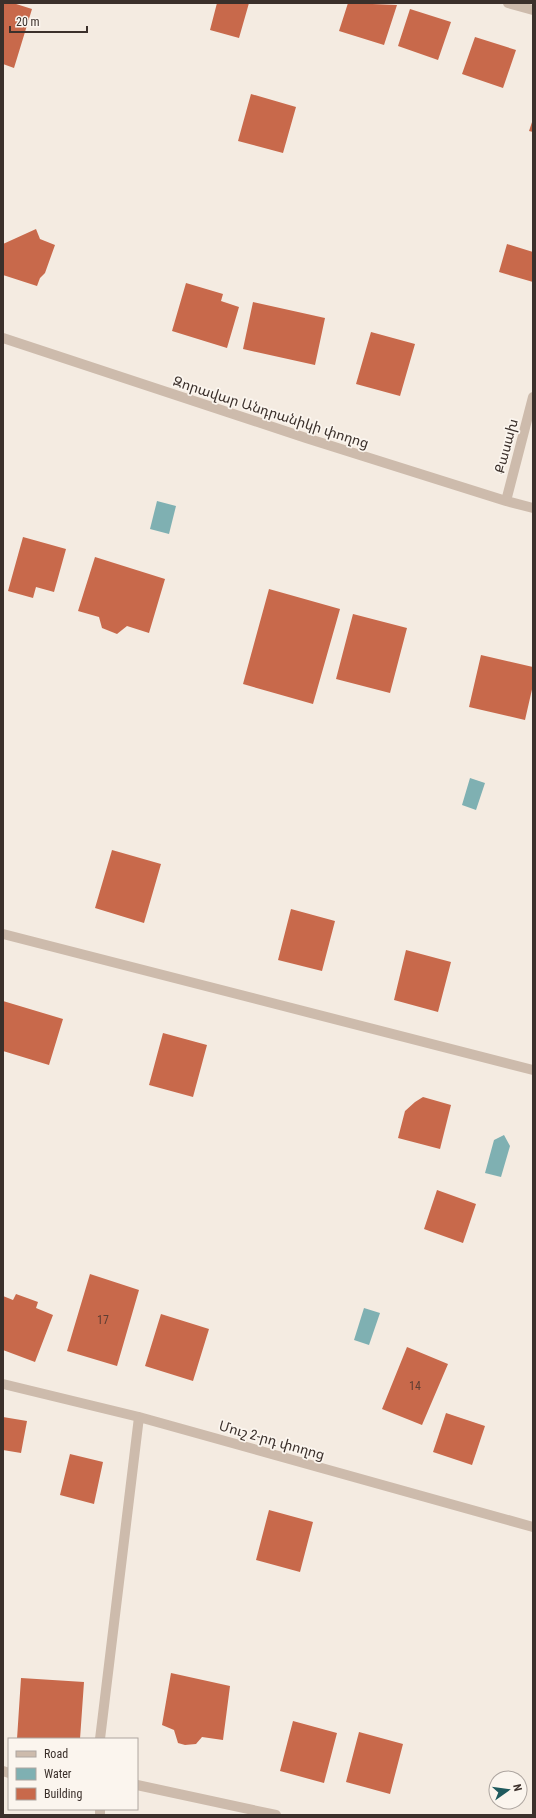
<svg xmlns="http://www.w3.org/2000/svg" width="536" height="1818" font-family="'Roboto Condensed','Noto Sans Armenian',sans-serif">
<style>
.water{fill:#7fb0b2}
.building{fill:#c8694b}
.lines{fill:none;stroke-linecap:round;stroke-linejoin:round}
.minor{stroke:#cdbbac;stroke-width:10}
.labels{text-anchor:middle;dominant-baseline:central;stroke-width:3.5;stroke-linejoin:round;paint-order:stroke}
.number-label{font-size:12px;fill:#5e3e33}
.street-label{font-size:14px;fill:#3b302b;stroke:#fbf5ee}
</style>
<rect width="100%" height="100%" fill="#f4ebe1"/>
<path class="water" d="M157 501 176 506 169 534 150 529Z
M470 778 485 783 476 810 462 805Z
M504 1135 510 1146 501 1177 485 1173 494 1140Z
M364 1308 380 1313 369 1345 354 1340Z"/>
<path class="building" d="M3 3H13L32 9 14 68 3 64Z
M217 3H249L239 38 210 30Z
M348 3 397 5 384 45 339 31Z
M410 9 451 22 438 60 398 46Z
M475 37 516 50 503 88 462 74Z
M251 94 296 107 283 153 238 141Z
M533 119V132L529 131Z
M36 229 40 239 55 245 45 273 40 278 37 286 3 275V244Z
M507 244 533 252V282L499 272Z
M186 283 223 294 221 301 239 307 227 348 172 331Z
M253 302 325 318 315 365 243 349Z
M371 332 415 344 400 396 356 384Z
M23 537 66 549 54 592 36 587 33 598 8 591Z
M95 557 165 579 149 633 127 626 117 634 102 628 99 617 78 611Z
M269 589 340 609 313 704 243 684Z
M353 614 407 628 390 693 336 679Z
M481 655 533 667V685L525 720 469 707Z
M112 850 161 864 144 923 95 908Z
M291 909 335 921 322 971 278 960Z
M406 950 451 962 438 1012 394 1000Z
M3 1001 63 1019 49 1065 3 1051Z
M163 1033 207 1045 193 1097 149 1085Z
M423 1097 451 1105 440 1149 398 1138 405 1111 415 1102Z
M437 1190 476 1204 463 1243 424 1229Z
M90 1274 139 1290 117 1366 67 1351Z
M16 1294 38 1302 36 1308 53 1315 35 1362 3 1350V1296L13 1300Z
M161 1314 209 1329 193 1381 145 1366Z
M407 1347 448 1364 422 1425 382 1409Z
M446 1413 485 1426 472 1465 433 1452Z
M3 1417 27 1421 21 1453 3 1450Z
M70 1454 103 1462 94 1504 60 1495Z
M269 1510 313 1522 300 1572 256 1560Z
M171 1673 230 1686 223 1740 202 1737 196 1744 185 1745 178 1743 174 1730 162 1725Z
M21 1678 84 1682 80 1739H17Z
M293 1721 337 1733 324 1783 280 1771Z
M359 1732 403 1744 390 1794 346 1782Z"/>
<g class="lines">
<path class="minor" d="M508 3 533 10
M3 338 306 438 506 501 533 508
M506 501 533 397
M3 934 533 1070
M3 1384 139 1417 533 1527
M100 1739 139 1417
M3 1771 9 1773
M137 1785 276 1815
M100 1815V1809"/>
</g>
<g class="labels">
<g class="number-label">
<text x="103" y="1320">17</text>
<text x="415" y="1386">14</text>
</g>
<g class="street-label">
<text transform="translate(271 412) rotate(18)">Զորավար Անդրանիկի փողոց</text>
<text transform="translate(506 446) rotate(-75)">Քասախ</text>
<text transform="translate(272 1440) rotate(16)">Մուշ 2-րդ փողոց</text>
</g>
</g>
<rect width="536" height="1818" fill="none" stroke="#3b302b" stroke-width="8"/>
<rect x="8" y="1738" width="130" height="72" fill="#fbf5ee" stroke="#aea6a0"/>
<rect x="16" y="1751" width="20" height="6" fill="#cdbbac" stroke="#aea6a0"/>
<text x="44" y="1758" font-size="12" fill="#3b302b">Road</text>
<rect x="16" y="1768" width="20" height="12" fill="#7fb0b2" stroke="#aea6a0"/>
<text x="44" y="1778" font-size="12" fill="#3b302b">Water</text>
<rect x="16" y="1788" width="20" height="12" fill="#c8694b" stroke="#aea6a0"/>
<text x="44" y="1798" font-size="12" fill="#3b302b">Building</text>
<g transform="translate(508 1790) rotate(76)"><circle r="19" fill="#fbf5ee" stroke="#aea6a0"/>
<path d="M0-3L7 15L0 10L-7 15Z" fill="#1f5a5e"/>
<text y="-6" font-size="11" font-weight="bold" text-anchor="middle" fill="#3b302b">N</text>
</g>
<path d="M10 26v6h77v-6" fill="none" stroke="#3b302b" stroke-width="2"/>
<text x="16" y="26" font-size="12" fill="#3b302b" stroke="#fbf5ee" stroke-width="3" paint-order="stroke">20 m</text>
</svg>
